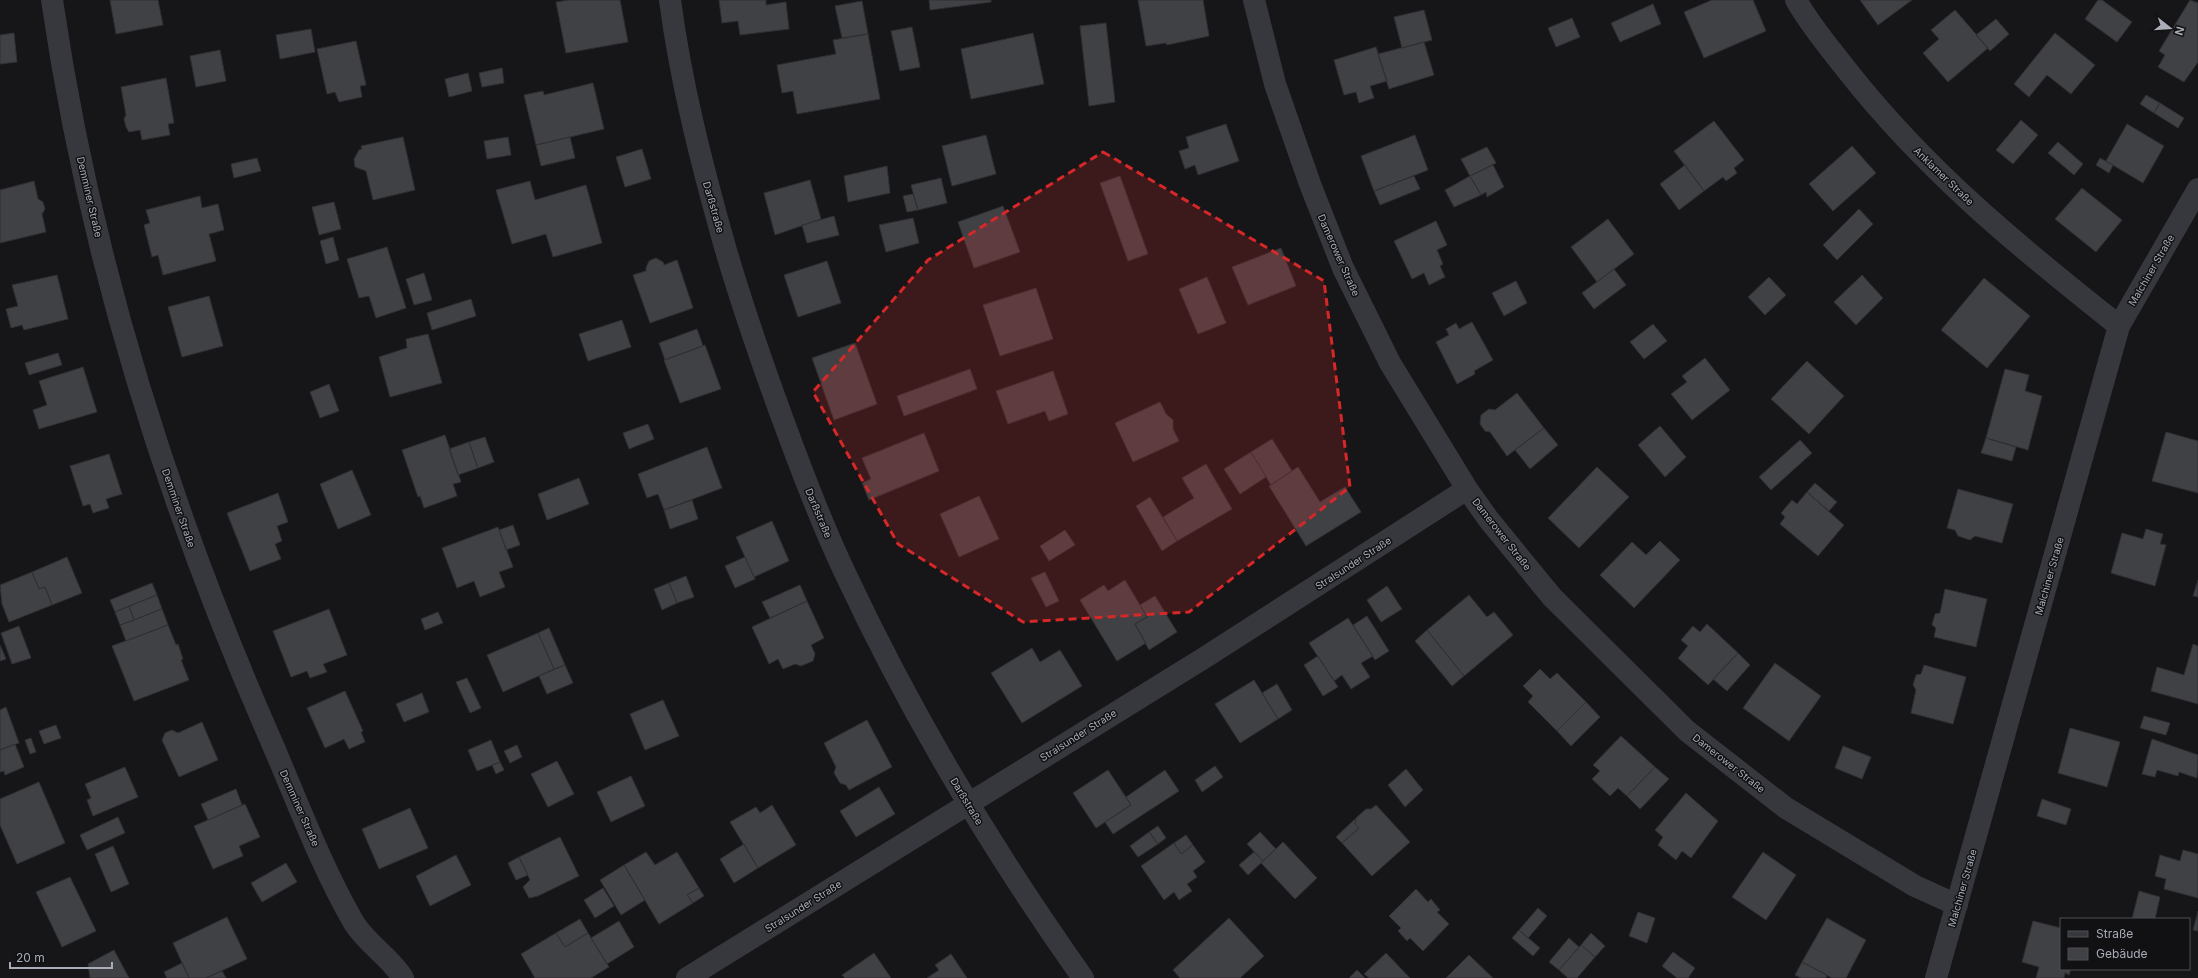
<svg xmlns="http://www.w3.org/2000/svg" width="2198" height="978" font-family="Inter,sans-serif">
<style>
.building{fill:#404145;stroke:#303034}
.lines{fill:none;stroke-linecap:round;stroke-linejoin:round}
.minor{stroke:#37383d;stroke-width:22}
.marked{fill:#d62828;fill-opacity:0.2;stroke:#d62828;stroke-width:3;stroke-dasharray:8 5;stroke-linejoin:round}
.labels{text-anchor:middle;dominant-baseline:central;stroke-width:3;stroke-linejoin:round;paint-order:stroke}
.street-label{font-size:10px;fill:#a8adb8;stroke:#111113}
</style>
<rect width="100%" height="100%" fill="#161618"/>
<path class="building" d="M110 0H158L163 25 116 34Z
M569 0H620L628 42 566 53 556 2Z
M719 0H766V5L786 2 789 29 740 35 738 21 722 23Z
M929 0H991V2L930 10Z
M1138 0H1203L1209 36 1167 45 1166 43 1146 46Z
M1712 0H1753L1766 31 1704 58 1684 12Z
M1860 0H1912L1878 25Z
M2098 0H2102L2132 22 2117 42 2085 19Z
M2190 0 2198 3V62L2184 82 2158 67 2165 55 2159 51Z
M862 1 868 34 842 38 835 6Z
M1653 4 1661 24 1620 42 1611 23Z
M1424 10 1432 40 1402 48 1394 17Z
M1955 10 1988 48 1948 82 1923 53 1939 39 1931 30Z
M1572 18 1580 37 1556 47 1548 28Z
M1996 19 2009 34 1990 51 1976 35Z
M1106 23 1115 102 1089 106 1080 26Z
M912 27 920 67 900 71 891 31Z
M311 29 315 52 280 59 276 35Z
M14 33 17 62 0 64V35Z
M1033 33 1044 84 971 99 961 49Z
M2055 33 2095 65 2071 94 2047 75 2029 97 2014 84Z
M868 34 880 99 797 114 793 91 782 93 777 65 836 54 833 40Z
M356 41 366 85 360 86 362 97 339 102 335 92 327 94 317 49Z
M1424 42 1434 75 1389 89 1378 54Z
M1376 47 1387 81 1370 86 1374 98 1359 103 1356 92 1344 95 1334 60Z
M220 50 226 81 196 87 190 56Z
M502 68 504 83 482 87 479 73Z
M468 73 472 91 449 97 445 79Z
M166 78 174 123 168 124 170 135 142 140 140 130 129 132 126 127 124 119 126 115 121 87Z
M593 83 604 129 536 145 524 95 543 91 544 95Z
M2146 95 2160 103 2154 113 2140 104Z
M2160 103 2184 118 2178 128 2154 113Z
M2021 120 2038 135 2013 164 1996 150Z
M1714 121 1744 160 1734 168 1737 173 1726 181 1723 177 1704 191 1674 151Z
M1226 124 1239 161 1198 175 1195 165 1185 169 1179 151 1189 148 1186 137Z
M2127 124 2164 146 2143 183 2106 161Z
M986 135 996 174 952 186 942 146Z
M1415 135 1428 170 1374 191 1361 156Z
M403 137 415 190 373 200 366 171 355 167 354 159 359 150 362 149 361 146Z
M508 137 511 155 487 159 484 141Z
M570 137 575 158 541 166 536 145Z
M2058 142 2083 164 2074 175 2048 153Z
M1852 146 1876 173 1833 211 1809 184Z
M1487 147 1496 163 1470 176 1461 159Z
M642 149 651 179 625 187 616 157Z
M257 158 261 171 234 178 231 164Z
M2100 158 2113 165 2109 173 2096 165Z
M1493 165 1504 187 1487 197 1486 192 1481 195 1470 176Z
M1685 165 1704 191 1679 210 1660 184Z
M887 166 890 193 848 202 844 176Z
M1120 176 1148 254 1128 261 1100 183Z
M1414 176 1420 189 1380 205 1374 191Z
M1470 176 1481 195 1454 207 1445 190Z
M941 178 947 203 918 210 911 185Z
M810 180 821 219 775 235 764 193Z
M34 181 38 199 43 202 45 209 42 214 46 232 0 243V190Z
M530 181 535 200 586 185 602 243 553 257 546 234 512 244 496 190Z
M2082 188 2122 220 2096 252 2055 219Z
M913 194 918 210 907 212 903 196Z
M200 196 202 208 218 204 224 230 209 234 216 261 163 275 158 255 152 257 144 225 150 223 146 210Z
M334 202 341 229 319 235 312 207Z
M1003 206 1020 252 974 268 958 222Z
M1859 209 1873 224 1837 260 1823 245Z
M834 216 839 235 807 243 802 225Z
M913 218 919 243 886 252 879 225Z
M1608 219 1634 254 1597 282 1571 247Z
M1436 221 1447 245 1437 250 1443 264 1440 266 1445 277 1429 285 1424 273 1412 279 1394 241Z
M333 237 339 260 326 264 320 241Z
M387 247 406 308 376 318 369 296 359 298 347 259Z
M1281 248 1296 286 1248 305 1232 267Z
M656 258 663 262 664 265 677 260 693 308 650 323 633 275 646 271V268L649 261Z
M827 261 841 303 798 317 784 275Z
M1614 269 1626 285 1594 309 1582 293Z
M424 273 432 300 414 305 406 279Z
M57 275 68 319 24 330 22 325 11 328 6 309 18 306 12 285Z
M1862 275 1883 298 1856 325 1834 302Z
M1207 277 1226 323 1198 334 1179 289Z
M1769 277 1786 295 1765 315 1748 297Z
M1984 278 2030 316 1987 368 1941 330Z
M1516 281 1527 303 1504 316 1492 293Z
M1036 288 1053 339 1000 356 983 305Z
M209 296 223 346 182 357 168 307Z
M471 299 476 316 432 330 427 313Z
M622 320 631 347 588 361 579 334Z
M1472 322 1493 360 1474 371 1475 374 1457 384 1436 342 1449 335 1446 329 1456 323 1459 329Z
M1653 324 1667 341 1644 359 1630 342Z
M697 329 703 346 665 360 659 343Z
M428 334 442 383 390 397 379 357 407 348 406 339Z
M855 343 877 404 834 420 812 358Z
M705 345 721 389 680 403 664 360Z
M58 353 62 365 29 375 25 363Z
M1705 358 1730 390 1692 420 1671 394 1687 382 1682 376Z
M1807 361 1844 396 1809 434 1771 399Z
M83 367 97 412 39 429 33 410 47 405 39 381Z
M970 369 977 389 904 416 897 396Z
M2005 369 2029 375 2025 391 2042 396 2028 450 1986 438Z
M1053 371 1068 414 1049 421 1045 411 1008 424 996 391Z
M329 384 339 411 320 418 310 392Z
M1517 393 1544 428 1507 456 1490 432 1485 431 1480 424 1481 415 1489 409 1495 410Z
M1160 402 1166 414 1173 420V429L1179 441 1133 462 1115 423Z
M648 424 654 439 629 449 623 433Z
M1660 426 1686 457 1665 477 1638 445Z
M1544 428 1558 445 1530 469 1515 450Z
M2166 432 2198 441V493L2152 481Z
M924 433 939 471 869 500 862 483 871 479 862 458Z
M445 435 461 482 453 484 457 496 424 508 420 496 418 497 402 450Z
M485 437 494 462 478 468 469 442Z
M1986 438 2016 447 2012 461 1981 453Z
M1272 439 1292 471 1271 485 1251 452Z
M1800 440 1812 453 1771 490 1759 477Z
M469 442 478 468 458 475 449 449Z
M707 447 722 488 664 510 658 494 647 498 638 474Z
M1251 452 1266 477 1240 494 1224 469Z
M109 454 122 494 106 499 109 508 93 513 90 504 83 506 70 466Z
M1206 464 1232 509 1177 541 1163 517 1194 498 1182 478Z
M1298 467 1320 502 1345 487 1361 512 1306 546 1269 486Z
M1597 467 1629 497 1579 548 1548 518Z
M352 470 371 515 338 529 320 484Z
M579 478 589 504 547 520 538 494Z
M1815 483 1837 502 1829 511 1807 492Z
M1958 489 2013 504 2002 543 1975 536 1970 540 1958 536 1955 530 1947 528Z
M1807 492 1844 525 1818 556 1780 524 1785 517 1781 513 1792 500 1797 504Z
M278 493 288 522 277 526 282 541 275 544 281 559 250 571 227 513Z
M979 496 999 539 959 557 940 514Z
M1150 497 1177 541 1162 551 1136 506Z
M692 500 698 519 670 529 664 510Z
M772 521 789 561 754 577 736 537Z
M513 525 520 545 506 550 499 530Z
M498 527 513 567 499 572 505 587 480 597 474 581 457 588 442 548Z
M2146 529 2163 534 2160 544 2166 545 2155 586 2111 573 2122 533 2143 539Z
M1065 530 1075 545 1049 561 1040 546Z
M1660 541 1680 560 1634 608 1600 575 1632 542 1646 555Z
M67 557 82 593 52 605 45 587 39 589 32 572Z
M745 557 755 579 735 588 725 566Z
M32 572 39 589 45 587 52 605 9 622 2 604 0 585Z
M1045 572 1059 601 1046 607 1031 578Z
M686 576 694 597 677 603 669 583Z
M1125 580 1147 617 1135 624 1146 643 1117 661 1080 600 1104 585 1108 591Z
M2198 580V597L2193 596Z
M152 583 157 595 115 612 110 600Z
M669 583 677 603 662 610 654 589Z
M800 585 807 601 770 618 762 602Z
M1387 586 1402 609 1381 622 1367 600Z
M1945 589 1987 599 1976 647 1934 637 1936 628 1932 625 1935 614 1940 613Z
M157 595 162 609 134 620 129 606Z
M1469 595 1487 617 1494 612 1513 635 1464 676 1427 630Z
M1155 596 1177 632 1149 650 1135 624 1147 617 1140 605Z
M807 601 824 638 811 645 815 654 813 661 801 666 795 664 783 669 778 659 769 664 752 627Z
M129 606 134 620 120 625 115 612Z
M162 609 168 625 126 641 120 625Z
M329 609 347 655 323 664 327 672 310 678 307 671 291 677 273 631Z
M438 612 443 623 425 630 421 619Z
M1367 616 1389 651 1375 660 1353 625Z
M1348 618 1373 656 1361 663 1370 677 1351 689 1342 675 1334 681 1309 643Z
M1707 624 1738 653 1708 685 1678 658 1688 646 1681 640 1693 626 1700 632Z
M168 625 176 645 178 644 183 659 181 660 189 680 134 701 112 646Z
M19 626 31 658 12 664 1 633Z
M549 628 565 665 554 669 538 633Z
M1427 630 1464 676 1452 686 1415 641Z
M538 633 554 669 503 692 487 655Z
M2193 644 2198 646V704L2151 691 2157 667 2184 675Z
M0 645 6 659 0 661Z
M1032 648 1040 662 1060 650 1082 686 1022 723 991 673Z
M1738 653 1750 665 1727 691 1713 679Z
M1318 656 1338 687 1323 696 1304 665Z
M1775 663 1821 696 1789 741 1743 708Z
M565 665 573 683 547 694 539 676Z
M1924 665 1966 677 1953 724 1911 713 1916 690 1913 685 1916 675 1921 674Z
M1540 669 1550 679 1557 673 1586 702 1557 731 1528 702 1533 696 1523 686Z
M467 678 481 708 470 713 456 682Z
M1254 680 1278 719 1240 743 1215 704Z
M1277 684 1292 710 1278 719 1262 693Z
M345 691 363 731 361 732 365 742 349 749 344 739 325 748 307 708Z
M422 693 429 712 404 722 396 704Z
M663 700 679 736 645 750 630 714Z
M1586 702 1600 717 1571 746 1557 731Z
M6 707 19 743 0 750V710Z
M2144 716 2170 723 2166 735 2140 728Z
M867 720 892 767 849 790 846 785 840 783 834 773 836 767 824 743Z
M202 722 218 760 179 777 162 740 165 733 172 730 178 733Z
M56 725 61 738 44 744 39 731Z
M2070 728 2120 742 2107 787 2058 773Z
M1621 736 1655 767 1627 796 1618 788 1610 796 1592 779 1600 771 1593 765Z
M31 738 36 752 30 754 25 740Z
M2152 739 2198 755 2197 778 2179 772 2178 776 2157 770 2155 777 2142 774Z
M491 740 500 762 477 771 468 750Z
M15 744 24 767 5 775 4 771 0 772V750Z
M517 745 522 757 510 763 504 751Z
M1843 746 1871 757 1862 779 1835 768Z
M557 761 574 794 548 807 531 774Z
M500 762 504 770 496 774 492 765Z
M1215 766 1223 777 1202 792 1195 780Z
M125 767 138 797 93 816 87 800 91 798 85 784Z
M1655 767 1669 779 1640 809 1627 796Z
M1406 769 1423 790 1405 807 1388 785Z
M1108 770 1131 805 1096 828 1073 793Z
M1165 770 1179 791 1113 834 1105 822 1131 805 1126 797Z
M631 776 645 806 611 822 597 792Z
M39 782 65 843 17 864 0 825V799Z
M879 787 895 814 856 837 840 811Z
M236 789 242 805 208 820 201 804Z
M1686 793 1718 821 1691 858 1682 851 1676 860 1658 845 1663 837 1655 830Z
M2042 799 2071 809 2066 825 2037 816Z
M245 804 260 837 239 846 243 856 213 869 194 826Z
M772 805 796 845 758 868 730 822 756 807 760 813Z
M1376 805 1410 842 1372 876 1342 843 1359 828 1355 824 1356 818 1366 809H1371Z
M410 808 428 848 379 869 362 829Z
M118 817 125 833 87 850 80 835Z
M1356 818 1355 824 1359 828 1342 843 1336 837Z
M1158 826 1166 838 1158 844 1149 832Z
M1149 832 1158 844 1138 857 1130 846Z
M1260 832 1276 849 1263 861 1247 844Z
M1186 835 1193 845 1181 854 1174 843Z
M560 837 579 876 538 896 529 898 523 887 530 880 519 857Z
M1283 842 1317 878 1295 899 1261 863Z
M1174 843 1181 854 1193 845 1205 862 1193 871 1197 877 1187 884 1192 891 1179 900 1174 892 1164 900 1141 866Z
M744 844 758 868 734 883 720 859Z
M113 846 129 884 111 892 95 854Z
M2183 850 2198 854V898L2164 889 2166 879 2155 876 2160 855 2180 861Z
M646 852 655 865 677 852 699 888 687 895 693 903 659 924 624 865Z
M1254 852 1263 861 1248 875 1239 865Z
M1763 852 1796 875 1766 920 1732 897Z
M456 855 471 885 430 906 416 876Z
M519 857 528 875 516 880 508 863Z
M286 863 297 882 262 902 251 883Z
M624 865 645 900 621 915 600 880Z
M70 877 96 931 62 947 36 892Z
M603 888 614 906 595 918 584 900Z
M699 888 704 896 693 903 687 895Z
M1416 889 1428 902 1431 899 1440 910 1437 912 1449 924 1423 951 1410 938 1407 941 1398 931 1401 928 1389 916Z
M2139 891 2160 897 2155 919H2132Z
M1538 908 1547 916 1528 938 1519 930Z
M2198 911V931L2193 930Z
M1638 912 1655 918 1647 943 1629 936Z
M227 917 247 959 206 978H189L173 943Z
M1229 918 1264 956 1240 978H1180L1173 970Z
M1827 918 1866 940 1846 978H1832L1802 962Z
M580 919 588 933 565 947 556 933Z
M619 921 634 947 607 964 591 938Z
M2033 921 2061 928V969H2071L2069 975 2065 973 2064 978H2036L2039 967 2022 962Z
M1519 930 1540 948 1533 956 1512 938Z
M556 933 565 947 588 933 609 967 591 978H535L521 954Z
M1591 933 1605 946 1595 957 1581 945Z
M1569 938 1579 947 1559 970 1549 962Z
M1581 945 1595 957 1577 978H1568L1559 970Z
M114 950 129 978H90L88 964Z
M1673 952 1695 968 1688 978H1677L1662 966Z
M874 953 891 978H845L842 975Z
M1386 953 1410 978H1369L1364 974Z
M951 954 967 978H927L939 970 935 965Z
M1469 955 1493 978H1446Z
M1802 962 1827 975 1826 978H1801L1795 975Z
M182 963 189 978H167L164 972Z
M1357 970 1365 978H1349Z
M222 971 226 978H206Z"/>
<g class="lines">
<path class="minor" d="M52 0C89 254 166 501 269 736 296 798 320 864 354 923 367 944 390 957 403 978
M670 0C681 84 702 165 725 247 742 305 762 363 783 420 802 472 822 525 846 575 912 716 993 851 1083 978
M1254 0 1275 84 1310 184 1343 268 1390 363 1467 489 1489 520 1552 597 1687 731 1786 808 1915 886 1957 905
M1796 0C1810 25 1828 46 1846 69 1925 170 2019 247 2119 326
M687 978 1204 658 1467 489
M1936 978 2119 326 2198 189"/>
</g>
<path class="marked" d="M1103 152 1324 281 1350 487 1189 612 1023 622 898 544 813 392 928 260Z"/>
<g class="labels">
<g class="street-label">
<text transform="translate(1944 176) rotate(44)">Anklamer Straße</text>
<text transform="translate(90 197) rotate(77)">Demminer Straße</text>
<text transform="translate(714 207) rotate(74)">Darßstraße</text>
<text transform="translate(1339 255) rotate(66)">Damerower Straße</text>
<text transform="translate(2151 270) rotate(-60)">Malchiner Straße</text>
<text transform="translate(179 508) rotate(71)">Demminer Straße</text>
<text transform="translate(819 513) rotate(67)">Darßstraße</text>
<text transform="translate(1502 534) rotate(52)">Damerower Straße</text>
<text transform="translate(1353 563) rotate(-33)">Stralsunder Straße</text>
<text transform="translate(2049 576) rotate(-74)">Malchiner Straße</text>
<text transform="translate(1078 735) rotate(-32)">Stralsunder Straße</text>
<text transform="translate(1729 763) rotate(38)">Damerower Straße</text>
<text transform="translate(967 801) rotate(59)">Darßstraße</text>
<text transform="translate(300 808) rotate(66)">Demminer Straße</text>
<text transform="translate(1962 888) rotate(-74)">Malchiner Straße</text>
<text transform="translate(803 906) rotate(-32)">Stralsunder Straße</text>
</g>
</g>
<rect x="2060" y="918" width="130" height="52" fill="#111113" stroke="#4d4f55"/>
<rect x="2068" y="931" width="20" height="6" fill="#37383d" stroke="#4d4f55"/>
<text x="2096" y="938" font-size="12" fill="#a8adb8">Straße</text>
<rect x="2068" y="948" width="20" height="12" fill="#404145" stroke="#4d4f55"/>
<text x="2096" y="958" font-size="12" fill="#a8adb8">Gebäude</text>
<g transform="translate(2170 28) rotate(107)" stroke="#111113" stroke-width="3" paint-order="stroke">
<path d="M0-3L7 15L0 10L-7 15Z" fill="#a8adb8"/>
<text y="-6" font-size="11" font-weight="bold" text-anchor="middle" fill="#a8adb8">N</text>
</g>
<path d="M10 962v6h102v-6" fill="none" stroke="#a8adb8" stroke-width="2"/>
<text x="16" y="962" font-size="12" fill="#a8adb8" stroke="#111113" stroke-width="3" paint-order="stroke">20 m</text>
</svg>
